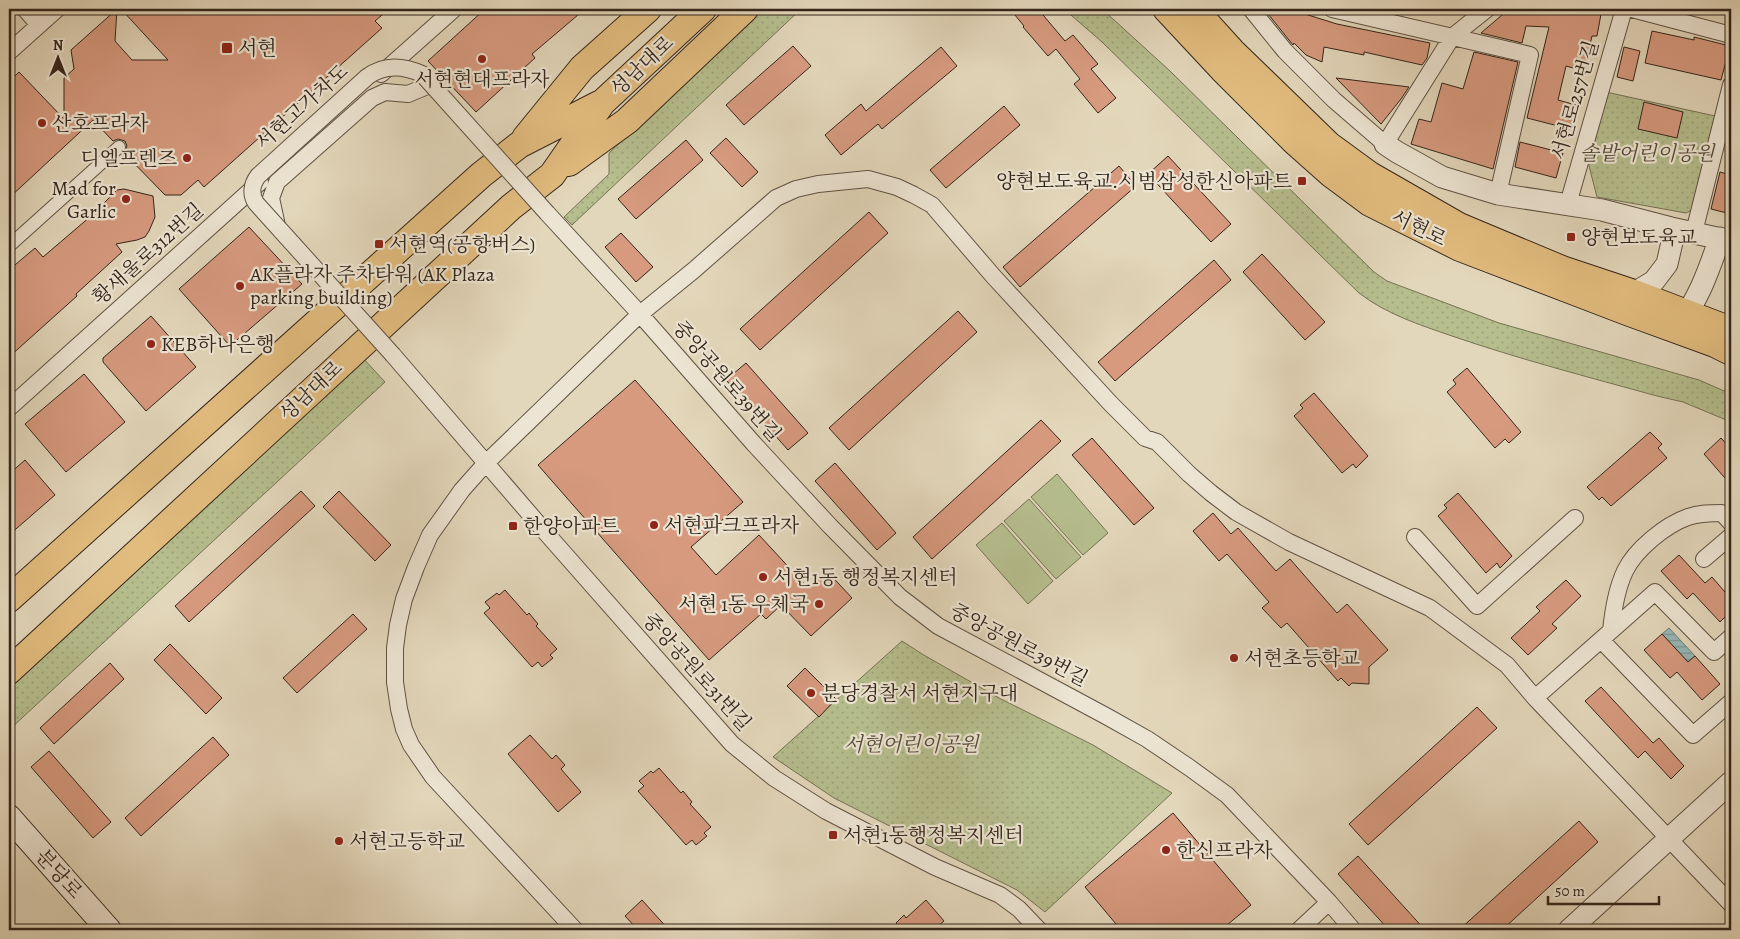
<svg xmlns="http://www.w3.org/2000/svg" width="1740" height="939" font-family="Alegreya,'Noto Serif KR',serif">
<style>
.grass{fill:url(#grass-dots);stroke:#747254}
.garden{fill:#b6be8e;stroke:#747254}
.water{fill:url(#water-rules);stroke:#6f7d79}
.building{fill:#d79a7f;stroke:#33251b}
.lines{fill:none;stroke-linecap:round;stroke-linejoin:round}
.pedestrian-casing{stroke:#5f5243;stroke-width:14}
.minor-casing{stroke:#5f5243;stroke-width:18}
.tertiary-casing{stroke:#5f5243;stroke-width:23}
.secondary-casing{stroke:#33251b;stroke-width:26}
.primary-casing{stroke:#33251b;stroke-width:28}
.pedestrian{stroke:#ede5d3;stroke-width:12}
.minor{stroke:#ede5d3;stroke-width:16}
.tertiary{stroke:#ede5d3;stroke-width:21}
.secondary{stroke:#ede5d3;stroke-width:24}
.primary{stroke:#e2bc7e;stroke-width:26}
.minor-bridge-casing{stroke:#5f5243;stroke-width:18;stroke-linecap:butt}
.minor-bridge{stroke:#ede5d3;stroke-width:16}
.poi-dot{fill:#8f2418;stroke:#ede5d3;stroke-width:2}
.labels{text-anchor:middle;dominant-baseline:central;stroke-width:4.5;stroke-linejoin:round;paint-order:stroke}
.poi-label{font-size:20px;fill:#33251b;stroke:#ede5d3;text-anchor:start}
.street-label{font-size:20px;fill:#33251b;stroke:#ede5d3}
.park-label{font-size:20px;font-style:italic;fill:#544b38;stroke:#ede5d3}
</style>
<defs>
<pattern id="grass-dots" width="8" height="8" patternUnits="userSpaceOnUse" patternTransform="scale(1.25)"><rect width="8" height="8" fill="#b6be8e"/><path d="M2 2h.1M6 6h.1" fill="none" stroke="#9da37a" stroke-width="1.8" stroke-linecap="round"/></pattern>
<pattern id="water-rules" width="6" height="5" patternUnits="userSpaceOnUse" patternTransform="scale(1.25)"><rect width="6" height="5" fill="#97b8b8"/><path d="M0 2.5h6" fill="none" stroke="#7c9595"/></pattern>
</defs>
<rect width="100%" height="100%" fill="#e3d7bb"/>
<filter id="stains"><feTurbulence type="fractalNoise" baseFrequency=".004" numOctaves="4"/><feColorMatrix values="0 0 0 0 .2 0 0 0 0 .09 0 0 0 0 .02 0 0 0 .5 -.17"/></filter>
<radialGradient id="worn" r=".72"><stop offset=".6" stop-color="#630" stop-opacity="0"/><stop offset="1" stop-color="#630" stop-opacity=".3"/></radialGradient>
<path class="grass" d="M761 9H801L572 225 564 217 609 174V153Z
M1064 9H1102L1170 71 1374 272 1387 281 1499 323 1699 380 1731 394V422L1683 402 1657 396C1588 377 1519 359 1452 336 1420 325 1386 314 1359 293L1102 42Z
M1606 92 1715 116 1696 208 1686 213 1597 197 1589 166Z
M361 356 385 382 9 730V682Z
M902 641 922 654 999 698 1093 745 1172 793 1045 912 1017 890 834 798 773 757Z"/>
<path class="garden" d="M1057 474 1108 533 1083 555 1031 497Z
M1029 499 1081 557 1056 579 1004 521Z
M1002 523 1053 581 1028 604 976 545Z"/>
<path class="water" d="M1669 628 1695 656 1688 662 1662 634Z"/>
<path class="building" d="M117 9 115 41 132 60H168L121 9H389L375 21 382 28 204 187 198 180 181 195H165L124 153 127 146 125 141 118 139 113 141 93 120 9 198V82L19 72 64 119V78L74 69 71 50Z
M485 9H585L532 54 535 58 476 112 428 61Z
M1010 9H1038L1065 41 1073 35 1098 64 1091 69 1116 98 1098 113 1074 84 1080 79 1056 49 1048 56 1023 27 1024 26Z
M1264 9H1289L1337 24 1430 43 1427 58 1422 65 1364 52V55L1324 47 1322 62 1306 55 1294 43 1293 45Z
M1509 9H1575L1601 14 1597 36H1592L1584 71 1566 66 1558 100 1576 105 1570 129 1527 118 1549 27 1526 26 1522 43 1481 33Z
M1652 31 1694 40V37L1730 46 1721 80 1645 63Z
M793 46 811 66 744 125 726 105Z
M941 47 957 66 882 129 878 124 841 155 825 135 861 104 866 111Z
M1624 47 1640 51 1633 81 1617 77Z
M1474 52 1518 62 1493 169 1411 144 1419 119 1431 122 1442 83 1463 89Z
M1336 78 1409 87 1401 99 1381 124Z
M1644 102 1683 112 1677 138 1638 129Z
M1004 106 1020 125 946 188 930 170Z
M726 138 758 172 742 187 710 153Z
M686 140 703 160 636 219 618 199Z
M1520 142 1563 153 1556 178 1515 167Z
M1168 156 1231 224 1211 242 1148 174Z
M1119 166 1136 186 1020 287 1003 267Z
M1720 172 1731 175V214L1711 209Z
M124 189 153 196 155 217 149 231 145 237 137 240 116 244 122 252 76 294 77 296 9 357V270L35 248 43 257 91 216 117 190Z
M869 212 888 233 760 350 740 329Z
M249 227 302 284 230 346 179 289Z
M621 233 653 267 636 282 605 247Z
M1262 254 1325 322 1305 340 1243 272Z
M1214 260 1231 280 1115 381 1098 362Z
M958 311 977 332 849 450 829 428Z
M151 316 196 367 146 411 103 362V358Z
M746 363 808 433 788 450 726 380Z
M1467 368 1521 432 1509 443 1505 439 1495 448 1447 392 1456 384 1453 380Z
M84 374 125 422 66 472 25 424Z
M635 380 743 502 691 547 716 575 759 535 808 588 827 571 852 598 811 636 781 605 766 619 761 614 709 660 538 465Z
M1314 393 1368 456 1356 468 1353 464 1342 473 1294 416 1303 408 1300 405Z
M1041 420 1061 441 932 559 913 537Z
M1650 432 1662 444 1658 448 1667 458 1611 506 1602 497 1599 500 1587 487Z
M1092 438 1154 508 1134 525 1072 455Z
M1721 438 1731 449V485L1704 454Z
M25 460 55 495 9 535V474Z
M835 463 896 533 877 550 815 481Z
M301 491 315 506 189 622 175 606Z
M339 491 391 545 375 561 323 507Z
M1458 493 1512 556 1500 568 1497 563 1486 573 1438 516 1447 508 1444 505Z
M1213 513 1231 534 1238 528 1276 571 1290 559 1337 613 1347 604 1388 650 1369 667V684L1352 683 1349 686 1341 678 1338 681 1287 623 1281 628 1262 608 1269 602 1227 554 1219 561 1193 531Z
M1679 555 1705 583 1712 577 1731 599V611L1720 622 1693 593 1687 599 1661 571Z
M1566 580 1581 596 1552 624 1557 628 1528 655 1511 638 1540 611 1536 607Z
M505 590 527 615 529 613 538 624 536 626 557 649 550 655 553 658 542 667 538 662 532 667 484 613 490 608 485 602 497 593 499 595Z
M353 614 367 629 297 693 283 678Z
M1662 634 1688 662 1695 656 1720 684 1702 700 1677 672 1670 678 1644 650Z
M170 644 222 698 206 714 154 660Z
M110 663 124 679 54 744 40 728Z
M805 668 836 699 819 717 787 686Z
M1601 687 1653 743 1659 738 1684 766 1671 779 1645 751 1638 758 1585 701Z
M1477 707 1497 728 1368 845 1349 824Z
M530 735 552 759 556 755 565 765 561 769 581 792 558 812 508 754Z
M213 737 229 755 141 836 125 818Z
M49 751 111 822 93 838 31 767Z
M659 768 681 793 683 791 692 802 690 804 711 827 704 833 707 836 696 845 692 840 686 845 638 791 644 786 639 781 651 771 653 773Z
M1173 813 1251 905 1221 930H1121L1085 887Z
M1579 821 1598 842 1502 930H1459Z
M1358 856 1425 930H1389L1338 874Z
M642 900 669 930H638L625 916Z
M926 900 944 921 933 930H892L898 925 896 923 904 915 906 918Z"/>
<g class="lines">
<defs>
<path id="pedestrian" d="M9 246 119 147"/>
<path id="minor" d="M25 9 39 25
M1251 9 1285 51 1334 100 1385 144 1452 37 1487 9
M1332 9 1530 55 1498 194
M1632 9 1731 35
M9 52 57 9
M381 74 454 9
M1568 204 1624 9
M547 213 640 314 754 444 830 526 900 597 938 626 1106 716 1147 739 1190 768 1227 795 1329 902 1353 930
M277 226 271 198 277 182 372 98 385 92 408 94 432 84
M1694 232 1731 85
M393 355 547 534 732 744 774 778 826 811 935 867 1000 895 1019 909 1039 930
M9 408 260 182
M1415 537 1477 606 1575 518
M1704 559 1731 536
M1611 631C1613 611 1616 590 1625 571 1635 550 1665 525 1688 517 1699 513 1710 513 1722 513L1731 523
M1601 640 1693 735 1731 702
M1535 698 1655 592 1714 652 1731 637
M575 930 433 777 411 745 404 729 399 709 395 682V648L398 625 404 599 416 567 430 535 462 490 486 463 640 314 694 270 776 198 796 189 818 184 868 179 897 187 914 195 932 205 994 277 1111 404 1145 438 1157 442 1189 474 1211 493 1236 512 1289 542 1430 608 1507 665 1535 698 1731 904
M1299 930 1329 902"/>
<path id="tertiary" d="M1385 144 1397 152 1442 177 1498 194 1602 210 1671 228 1731 241
M1634 293 1654 281 1667 264 1675 229
M1678 325C1699 300 1709 269 1720 238
M1569 930 1731 782"/>
<path id="secondary" d="M9 817 109 930"/>
<path id="primary" d="M1166 9 1222 69 1295 142 1331 174 1370 203 1460 248 1627 312 1715 344 1731 352
M1194 9 1232 51 1329 145 1370 175 1459 226 1562 269 1634 293 1731 330
M525 138 582 68 648 9
M569 163 627 121 745 9
M9 599 481 175 519 145 599 104
M9 671 511 207 552 175 602 103 703 9"/>
</defs>
<use href="#pedestrian" class="pedestrian-casing"/>
<use href="#minor" class="minor-casing"/>
<use href="#tertiary" class="tertiary-casing"/>
<use href="#secondary" class="secondary-casing"/>
<use href="#primary" class="primary-casing"/>
<use href="#pedestrian" class="pedestrian"/>
<use href="#minor" class="minor"/>
<use href="#tertiary" class="tertiary"/>
<use href="#secondary" class="secondary"/>
<use href="#primary" class="primary"/>
<defs>
<path id="minor-bridge" d="M393 355 256 203C250 194 252 184 258 176L367 77C384 64 404 66 422 74L547 213"/>
</defs>
<use href="#minor-bridge" class="minor-bridge-casing"/>
<use href="#minor-bridge" class="minor-bridge"/>
</g>
<g class="poi-dot">
<rect x="221" y="42" width="12" height="12" rx="2.5"/>
<circle cx="482" cy="59" r="5"/>
<circle cx="42" cy="123" r="5"/>
<circle cx="187" cy="158" r="5"/>
<rect x="1297" y="176" width="10" height="10" rx="2.5"/>
<circle cx="126" cy="199" r="5"/>
<rect x="1566" y="232" width="10" height="10" rx="2.5"/>
<rect x="374" y="239" width="10" height="10" rx="2.5"/>
<circle cx="240" cy="286" r="5"/>
<circle cx="151" cy="344" r="5"/>
<circle cx="654" cy="525" r="5"/>
<rect x="508" y="521" width="10" height="10" rx="2.5"/>
<circle cx="763" cy="577" r="5"/>
<circle cx="819" cy="604" r="5"/>
<circle cx="1234" cy="658" r="5"/>
<circle cx="811" cy="693" r="5"/>
<rect x="828" y="830" width="10" height="10" rx="2.5"/>
<circle cx="339" cy="841" r="5"/>
<circle cx="1166" cy="850" r="5"/>
</g>
<g class="labels">
<g class="poi-label">
<text x="238" y="48">서현</text>
<text x="482" y="79" text-anchor="middle">서현현대프라자</text>
<text x="52" y="123">산호프라자</text>
<text x="177" y="158" text-anchor="end">디엘프렌즈</text>
<text x="1292" y="181" text-anchor="end">양현보도육교.시범삼성한신아파트</text>
<text x="116" y="188" text-anchor="end">Mad for<tspan x="116" dy="23">Garlic</tspan></text>
<text x="1581" y="237">양현보도육교</text>
<text x="389" y="244">서현역(공항버스)</text>
<text x="250" y="274">AK플라자 주차타워 (AK Plaza<tspan x="250" dy="23">parking building)</tspan></text>
<text x="161" y="344">KEB하나은행</text>
<text x="664" y="525">서현파크프라자</text>
<text x="523" y="526">한양아파트</text>
<text x="773" y="577">서현1동 행정복지센터</text>
<text x="809" y="604" text-anchor="end">서현 1동 우체국</text>
<text x="1244" y="658">서현초등학교</text>
<text x="821" y="693">분당경찰서 서현지구대</text>
<text x="843" y="835">서현1동행정복지센터</text>
<text x="349" y="841">서현고등학교</text>
<text x="1176" y="850">한신프라자</text>
</g>
<g class="street-label">
<text transform="translate(642 66) rotate(-43)">성남대로</text>
<text transform="translate(1575 100) rotate(-74)">서현로257번길</text>
<text transform="translate(302 107) rotate(-42)">서현고가차도</text>
<text transform="translate(1419 228) rotate(26)">서현로</text>
<text transform="translate(148 254) rotate(-42)">황새울로312번길</text>
<text transform="translate(727 381) rotate(49)">중앙공원로39번길</text>
<text transform="translate(311 391) rotate(-43)">성남대로</text>
<text transform="translate(1019 645) rotate(28)">중앙공원로39번길</text>
<text transform="translate(697 672) rotate(48)">중앙공원로31번길</text>
<text transform="translate(59 874) rotate(48)">분당로</text>
</g>
<g class="park-label">
<text x="1647" y="153">솔밭어린이공원</text>
<text x="911" y="744">서현어린이공원</text>
</g>
</g>
<rect width="1740" height="939" fill="none" stroke="#e3d7bb" stroke-width="30"/>
<rect x="10" y="10" width="1720" height="919" fill="none" stroke="#33251b" stroke-width="2.5"/>
<rect x="15" y="15" width="1710" height="909" fill="none" stroke="#33251b"/>
<g transform="translate(58 58)" stroke="#ede5d3" stroke-width="4" paint-order="stroke">
<path d="M0-4L9 19L0 12L-9 19Z" fill="#33251b"/>
<text y="-8" font-size="14" font-weight="bold" text-anchor="middle" fill="#33251b">N</text>
</g>
<path d="M1548 896v8h111v-8" fill="none" stroke="#33251b" stroke-width="2.5"/>
<text x="1555" y="896" font-size="15" fill="#33251b" stroke="#ede5d3" stroke-width="4" paint-order="stroke">50 m</text>
<rect width="100%" height="100%" filter="url(#stains)"/>
<rect width="100%" height="100%" fill="url(#worn)"/>
</svg>
